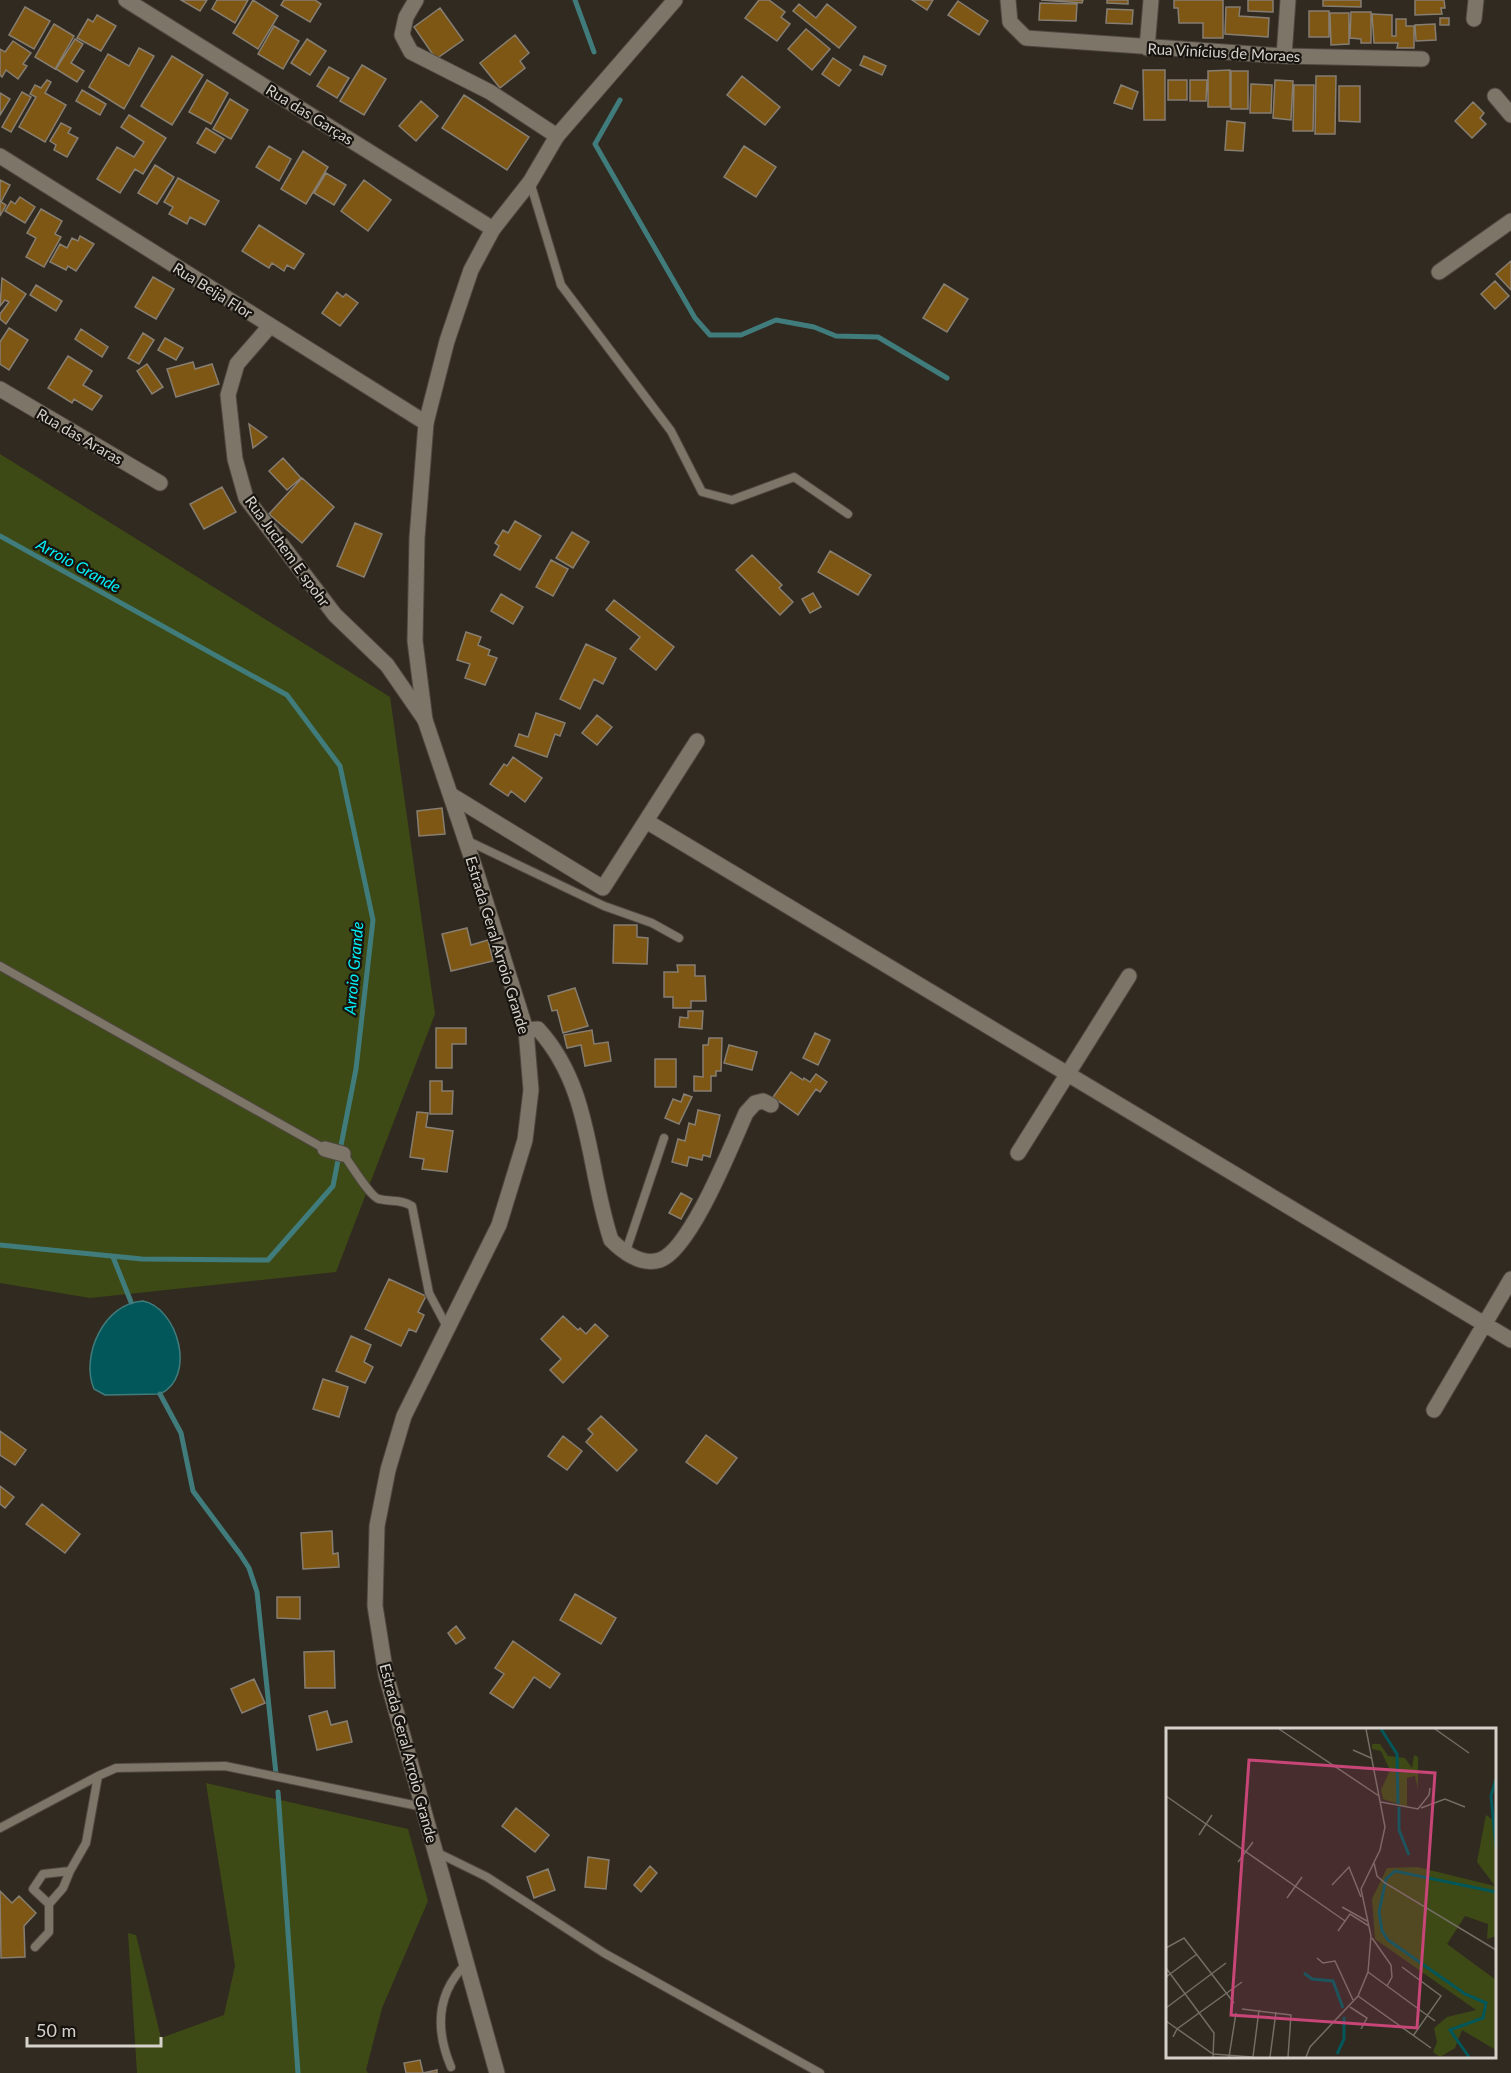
<svg xmlns="http://www.w3.org/2000/svg" width="1511" height="2073" font-family="Lato,sans-serif">
<style>
.green{fill:#3e4a15}
.water{fill:#01575a;stroke:#417c7c;stroke-width:1.5}
.lines{fill:none;stroke-linecap:round;stroke-linejoin:round}
.stream{stroke:#417c7c;stroke-width:5}
.building{fill:#7e5714;stroke:#877e72;stroke-width:1.5}
.service-casing{stroke:#4e473f;stroke-width:10}
.minor-casing{stroke:#4e473f;stroke-width:17}
.secondary-casing{stroke:#4e473f;stroke-width:17}
.service{stroke:#7e7569;stroke-width:8}
.minor{stroke:#7e7569;stroke-width:15}
.secondary{stroke:#7e7569;stroke-width:15}
.labels{text-anchor:middle;dominant-baseline:central;stroke-width:4.5;stroke-linejoin:round;paint-order:stroke}
.street-label{font-size:15px;fill:#d6d1cb;stroke:#17130f}
.water-label{font-size:16px;font-style:italic;fill:#01f1f8;stroke:#17130f}
.inset-river{fill:none;stroke:#01575a;stroke-width:3}
.inset-road{fill:none;stroke:#736d64;stroke-width:1.5}
.view{fill:#c74677;fill-opacity:0.15;stroke:#c74677;stroke-width:3}
.inset-edge{fill:none;stroke:#d6d1cb;stroke-width:3}
</style>
<rect width="100%" height="100%" fill="#312a20"/>
<path class="green" d="M0 454 390 697 435 1014 336 1272 90 1298 0 1283Z
M206 1783 408 1829 428 1901 382 2008 366 2070 368 2073H137L128 1933 136 1935 161 2038 224 2015 235 1966Z"/>
<path class="water" d="M143 1301C178 1308 197 1377 160 1394L105 1395 94 1389C80 1356 104 1303 143 1301Z"/>
<g class="lines">
<path class="stream" d="M575 0 594 52
M620 100 595 144 695 318 710 335H741L776 320 814 327 836 336 878 337 947 378
M0 536 287 695 340 766 373 920 356 1069 333 1186 268 1260 142 1259 0 1245
M113 1257 131 1302
M160 1394 181 1433 193 1491 240 1554 249 1568 257 1592 276 1774
M278 1792 298 2073"/>
</g>
<path class="building" d="M181 0H207L200 11Z
M217 0H248L235 23 212 9Z
M253 0 278 16 258 49 233 33Z
M284 0H315L321 4 310 22 281 5Z
M759 0H769L785 12 781 17 790 24 777 41 745 18Z
M912 0H933L927 10Z
M1041 0H1083L1082 3Z
M1107 0H1128V4L1107 3Z
M1174 0H1223V38H1203V23H1179L1178 8H1174Z
M1248 0H1273V12L1248 11Z
M1323 0H1361V7L1323 6Z
M1415 0H1444L1445 8H1441L1442 14 1415 15Z
M958 1 988 21 979 35 948 15Z
M1040 3 1077 4 1076 21 1039 20Z
M799 4 816 18 827 4 856 27 839 48 793 11Z
M25 7 50 21 34 49 9 35Z
M1226 7H1240L1239 16 1269 18 1268 37 1225 34Z
M440 8 463 40 436 59 414 27Z
M1107 9 1133 10 1132 24 1106 23Z
M1309 11H1329V37H1309Z
M1351 12H1371V43H1361V39L1350 38Z
M1330 13H1349V44L1331 45Z
M1372 14 1392 15V36H1396V19H1406V26H1414V48H1397L1398 43H1374Z
M97 15 116 26 101 51 77 38 88 19 93 22Z
M1440 18H1449V25H1440Z
M54 24 74 36 55 69 35 57Z
M1435 24 1436 40 1416 41 1415 25Z
M274 26 299 41 283 69 258 54Z
M806 29 830 49 812 70 788 49Z
M515 35 529 53 520 61 525 68 500 88 480 63Z
M75 39 83 44 71 63 84 71 77 82 56 69Z
M307 39 326 51 310 75 291 63Z
M13 41 31 53 23 64 27 66 18 79 6 70 2 77 0 75V49L5 52Z
M139 48 154 56 124 109 89 87 108 54 129 66Z
M172 56 203 75 172 125 141 106Z
M864 56 886 66 882 75 860 65Z
M833 58 851 70 839 86 822 74Z
M362 65 386 79 364 115 340 101Z
M329 67 349 78 337 98 317 86Z
M1143 70H1165V120H1144Z
M1230 70V107H1208V71Z
M1231 71H1248V109H1231Z
M742 76 780 107 765 125 727 95Z
M1316 76H1336L1335 134H1315Z
M47 80 51 82 45 93 66 105 45 142 19 127 36 97 30 94 35 85 41 88Z
M207 80 228 93 211 124 189 112Z
M1168 80H1187V100H1168Z
M1190 80H1207L1206 101H1190Z
M1275 80 1293 81 1291 120 1273 118Z
M1251 84 1272 85 1271 113H1250Z
M1121 85 1138 92 1132 109 1114 103Z
M1294 85H1314L1313 131H1293Z
M1339 86H1360V122L1339 121Z
M82 90 106 104 100 115 76 101Z
M22 92 31 97 11 132 2 127Z
M0 93 10 99 0 115Z
M464 95 529 137 507 170 442 128Z
M230 99 248 110 231 139 213 129Z
M421 101 438 116 416 141 399 126Z
M1473 102 1484 113 1480 118 1486 124 1472 138 1455 121Z
M129 115 166 138 143 174 135 169 120 193 97 179 117 147 134 157 144 142 121 127Z
M1227 121 1245 123 1243 151 1225 150Z
M61 123 71 128 68 133 78 138 67 157 54 150 56 145 50 141Z
M206 128 224 139 215 153 197 143Z
M269 146 291 159 279 181 256 167Z
M744 146 776 167 756 197 724 177Z
M303 151 328 167 306 204 281 189Z
M155 165 174 177 157 204 138 193Z
M326 173 346 185 334 205 314 193Z
M178 178 219 201 205 225 190 217 187 224 169 214 173 207 164 202Z
M0 180 10 185 1 202 6 205 0 216Z
M364 180 391 200 368 231 341 211Z
M20 197 35 207 25 223 5 211 11 201 15 204Z
M41 209 62 221 55 234 61 237 44 267 26 257 36 238 27 233Z
M259 225 304 254 294 269 287 265 284 271 272 263 269 268 242 251Z
M80 236 94 244 76 271 68 266 66 270 50 262 60 244 67 248 72 238 78 241Z
M1511 261V290L1496 274Z
M153 277 174 289 156 319 135 307Z
M2 278 26 294 6 324 0 319V314L9 302 5 300 0 306Z
M1495 281 1509 296 1495 309 1481 294Z
M944 284 968 299 947 332 923 318Z
M36 285 62 301 56 311 30 295Z
M337 292 343 297 346 294 358 303 340 326 322 313Z
M9 328 28 340 9 370 0 364V342Z
M81 329 108 347 102 357 75 339Z
M143 333 154 340 139 364 128 358Z
M165 338 183 348 176 360 158 350Z
M68 356 92 371 83 385 102 396 92 410 74 399 72 403 48 388Z
M193 362 195 369 212 364 219 384 176 397 167 369Z
M147 364 163 387 152 394 137 371Z
M249 424 267 437 253 448Z
M283 458 301 478 287 490 269 471Z
M302 478 334 507 302 543 269 514Z
M222 487 236 512 204 529 190 504Z
M515 521 541 536 520 570 494 555 499 546 495 543 503 530 508 533Z
M355 523 382 534 364 577 337 566Z
M572 532 589 542 573 568 556 558Z
M830 551 871 575 858 595 818 572Z
M752 555 782 585 779 588 793 602 780 615 736 570Z
M551 560 568 569 553 596 536 587Z
M813 593 821 607 810 613 802 599Z
M501 594 523 607 513 624 491 611Z
M614 600 674 647 656 670 630 649 640 637 606 610Z
M466 632 481 637 478 645 490 650 488 655 497 658 485 685 465 678 470 664 457 660Z
M586 644 616 658 603 684 594 679 580 709 560 699Z
M536 713 565 723 560 736 555 734 547 757 515 746 519 734 528 737Z
M597 715 612 727 597 745 582 733Z
M513 757 542 778 525 802 511 791 508 796 490 784 504 764 507 766Z
M442 808 445 834 419 836 417 811Z
M614 925H637V937L648 938 647 964 613 963Z
M467 928 471 945 488 940 493 961 451 971 442 934Z
M677 965H695V976H705L706 1001H691V1008H673V997H664V972H678Z
M575 988 588 1026 563 1033 557 1010 552 1011 548 996Z
M688 1011H703L702 1029 679 1027 680 1017 688 1018Z
M436 1028H466V1044H452V1068H436Z
M592 1030 594 1044 608 1042 611 1061 585 1066 581 1045 567 1048 564 1035Z
M815 1033 830 1040 818 1065 803 1058Z
M709 1038H722L721 1071H716V1076H711V1091H694V1076L703 1077V1045H708Z
M729 1045 757 1052 752 1070 724 1063Z
M655 1059H676V1087H655Z
M791 1072 803 1080 804 1078 810 1082 816 1074 827 1082 820 1092 816 1089 798 1115 773 1097Z
M430 1081H442V1091H453L452 1114H430Z
M684 1094 692 1097 679 1124 665 1118 673 1099 681 1102Z
M698 1110 720 1115 710 1157 703 1155 702 1160 689 1157 687 1166 672 1162 678 1139 685 1141 689 1123 695 1125Z
M417 1112 428 1113 426 1127 453 1131 447 1172 422 1169 424 1159 410 1157Z
M681 1193 692 1199 681 1219 669 1213Z
M389 1279 426 1296 418 1312 424 1315 416 1332 409 1329 401 1346 365 1329Z
M563 1316 578 1330 580 1328 586 1334 595 1324 608 1336 563 1383 550 1370 561 1359 541 1339Z
M351 1336 371 1345 364 1362 373 1367 365 1383 336 1371Z
M323 1379 348 1387 339 1417 313 1409Z
M601 1416 637 1450 617 1471 586 1442 593 1434 588 1429Z
M0 1431 26 1450 15 1465 0 1455Z
M706 1435 737 1458 717 1484 686 1462Z
M563 1436 582 1451 567 1470 548 1456Z
M0 1486 14 1497 5 1508 0 1504Z
M42 1504 80 1534 65 1553 26 1524Z
M332 1531 333 1554 338 1553 339 1567 303 1569 301 1533Z
M575 1594 616 1618 601 1644 560 1620Z
M277 1597H300V1619L277 1618Z
M456 1626 465 1638 456 1644 448 1633Z
M513 1641 560 1674 550 1688 534 1677 513 1708 490 1693 504 1674 495 1668Z
M334 1651 335 1688H305L304 1652Z
M254 1679 265 1703 242 1713 231 1689Z
M327 1711 331 1725 347 1721 352 1742 317 1750 309 1716Z
M516 1808 549 1835 535 1852 502 1826Z
M588 1857 609 1860 606 1889 585 1887Z
M650 1866 657 1873 641 1892 634 1885Z
M548 1869 555 1890 534 1898 527 1877Z
M0 1891 12 1903 19 1896 36 1913 24 1926 25 1957 1 1958Z
M420 2060 423 2073 437 2070V2073H406L404 2063Z"/>
<g class="lines">
<defs>
<path id="service" d="M530 182 561 285 671 431 702 492 732 500 794 477 848 514
M466 840 604 906 652 923 679 938
M0 966 325 1149
M343 1154C351 1164 370 1197 379 1199 391 1202 401 1199 412 1206L429 1293 447 1327
M625 1254 664 1138
M0 1828 98 1776
M436 1852 487 1877 604 1953 820 2073
M49 1904 63 1888 70 1871
M35 1947 49 1932V1904L33 1889 43 1874 70 1871 86 1843 98 1776 116 1768 225 1766 423 1807
M451 2067C435 2029 436 1993 467 1963"/>
<path id="minor" d="M126 0 493 229
M416 0 406 17 402 35 411 52 490 92 557 136
M1008 0 1010 22 1026 38 1284 56 1422 59
M1474 19 1476 0
M1147 48 1151 0
M1284 56 1288 0
M1495 96 1511 115
M0 156 426 423
M1439 272 1511 221
M270 326 237 364 228 395 235 459 246 498 335 615 387 665 425 720
M0 389 160 483
M451 795 603 888 697 741
M646 821 1511 1340
M526 1030 538 1029C592 1088 587 1168 611 1240 623 1252 641 1266 660 1260 691 1249 732 1144 746 1113L755 1103 763 1101 771 1105
M325 1149 343 1154
M1018 1153 1129 976
M1434 1410 1511 1279"/>
<path id="secondary" d="M497 2073 386 1675 375 1606 377 1526 388 1470 404 1416 499 1225 525 1140 531 1090 526 1030 476 871 425 720 415 641 417 538 426 423 447 341 471 270 493 229 530 182 557 136 675 0"/>
</defs>
<use href="#service" class="service-casing"/>
<use href="#minor" class="minor-casing"/>
<use href="#secondary" class="secondary-casing"/>
<use href="#service" class="service"/>
<use href="#minor" class="minor"/>
<use href="#secondary" class="secondary"/>
</g>
<g class="labels">
<g class="street-label">
<text transform="translate(1224 52) rotate(3)">Rua Vinícius de Moraes</text>
<text transform="translate(310 114) rotate(32)">Rua das Garças</text>
<text transform="translate(213 290) rotate(32)">Rua Beija Flor</text>
<text transform="translate(80 436) rotate(30)">Rua das Araras</text>
<text transform="translate(288 551) rotate(54)">Rua Juchem E spohr</text>
<text transform="translate(498 945) rotate(73)">Estrada Geral Arroio Grande</text>
<text transform="translate(409 1753) rotate(75)">Estrada Geral Arroio Grande</text>
</g>
<g class="water-label">
<text transform="translate(79 565) rotate(29)">Arroio Grande</text>
<text transform="translate(353 968) rotate(-85)">Arroio Grande</text>
</g>
</g>
<g transform="translate(1166 1728)">
<rect width="330" height="330" fill="#312a20"/>
<path d="M206 16H214L222 28 239 30 246 40 248 27 252 29V61L249 48 241 50V79L217 71 215 62 224 42 215 23 206 21ZM320 87 330 94V208L321 211 322 196 299 188 281 216 330 252V322L296 302 289 320 274 329 267 324 271 314 268 300 281 289 310 282 209 211 206 171 221 140 251 139 329 158 311 134Z" fill="#3e4a15"/>
<path class="inset-river" d="M215 1 231 26 232 76M330 51 325 68 330 119M233 79V102L243 127M138 245 146 251 167 253 177 280M171 326 178 311V289M303 329 284 302 317 290 320 275 299 266 222 212 216 203 213 184 220 151 229 143 330 164"/>
<path class="inset-road" d="M113 1 213 68M269 1 303 25M187 22 205 30M0 68 179 193M215 74 252 81 263 67 264 60M255 80 279 71 299 79M33 107 46 87M72 134 87 114M208 135 211 148 219 155 330 222M166 157 183 139 195 169M121 170 136 149M176 179 201 193M172 203 184 186 203 198M206 210 225 237 226 249 221 258M0 220 18 210 68 275M151 230 157 235 169 233 187 272M236 239 275 268 247 308M0 240 48 305 47 329M202 244 269 293M0 249 31 226M192 268 265 320M184 279 201 290 195 301M0 280 60 235M76 281 125 287 122 329M0 293 47 326 86 329M7 309 11 301 76 254M63 329 70 285M87 329 93 282M104 329 110 284M140 329 144 319 192 268 202 244 205 208 195 161 214 122 219 99 200 1"/>
<path class="view" d="M83 32 269 45 251 300 65 287Z"/>
<rect width="330" height="330" class="inset-edge"/>
</g>
<path d="M27 2037v9h134v-9" fill="none" stroke="#d6d1cb" stroke-width="3"/>
<text x="36" y="2037" font-size="18" fill="#d6d1cb" stroke="#17130f" stroke-width="4.5" paint-order="stroke">50 m</text>
</svg>
